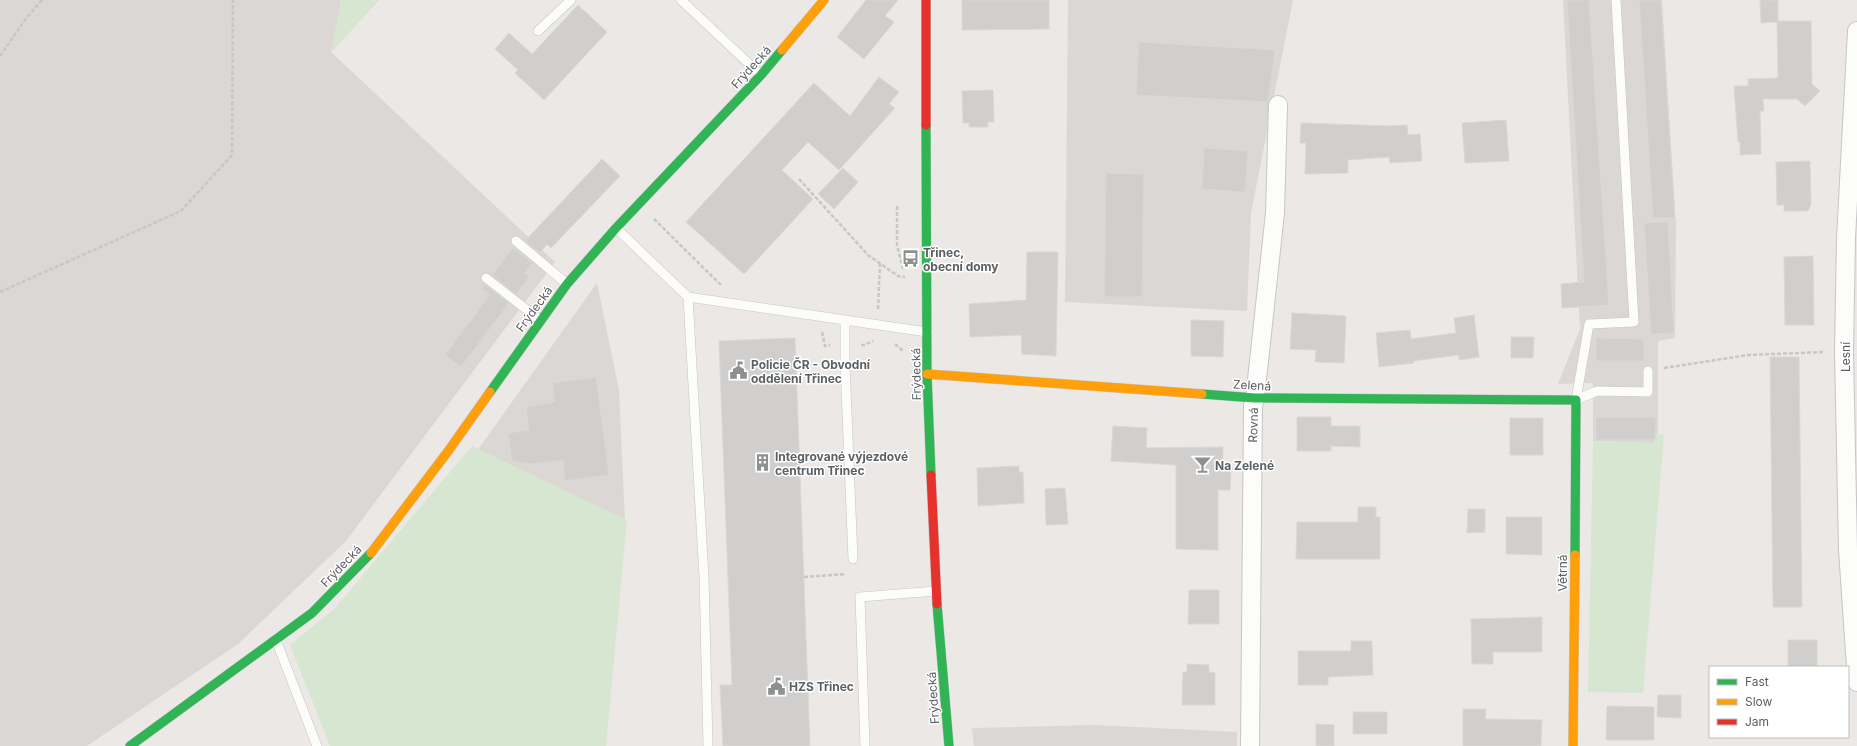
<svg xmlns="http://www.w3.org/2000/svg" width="1857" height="746" font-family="Inter,sans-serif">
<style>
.industrial{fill:#dbd7d5}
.green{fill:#d7e6d1}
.building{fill:#d1cfce;stroke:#dad8d4}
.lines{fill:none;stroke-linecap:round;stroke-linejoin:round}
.lane-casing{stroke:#c7c6c6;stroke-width:10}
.street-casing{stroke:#c7c6c6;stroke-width:20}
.fast-casing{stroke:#c7c7c7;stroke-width:10}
.slow-casing{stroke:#c7c7c7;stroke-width:10}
.jam-casing{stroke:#c7c7c7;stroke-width:10}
.path{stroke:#c5c9c6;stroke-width:2.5;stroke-dasharray:4 2;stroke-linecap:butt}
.lane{stroke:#fcfcfb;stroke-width:9}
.street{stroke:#fcfcfb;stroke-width:18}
.fast{stroke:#30b455;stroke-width:9}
.slow{stroke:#ff9f0a;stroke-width:9}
.jam{stroke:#e5322d;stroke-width:9}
.labels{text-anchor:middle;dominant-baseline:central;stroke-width:3;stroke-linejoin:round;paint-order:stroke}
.street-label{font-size:12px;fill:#5b6063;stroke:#fff}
.poi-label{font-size:12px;font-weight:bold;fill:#5b6063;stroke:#fff;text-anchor:start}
</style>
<rect width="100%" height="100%" fill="#ebe8e5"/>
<path class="industrial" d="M0 0H379L331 52 555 262 346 541 238 644 87 746H0Z
M1068 0H1293L1251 213 1247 311 1065 302Z
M1563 0H1662L1676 226 1675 338 1658 341V434L1655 435V443L1593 441V383L1558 384 1580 329Z
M597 283 619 390 625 522 467 465Z
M1095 725 1237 732V746H974L972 728Z"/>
<path class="green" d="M341 0H379L331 52Z
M1664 434 1643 693 1588 692 1593 441 1654 443V435Z
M472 446 627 520 606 746H330L290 645 335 608Z"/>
<path class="building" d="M866 0H898L885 16 894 22 864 59 837 37Z
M962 0H1049V29L962 30Z
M1567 0H1589L1609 305 1562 308 1561 284 1584 282Z
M1639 0H1661L1675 218H1653Z
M1760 0H1778V21H1811L1812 84 1820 91 1805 106 1797 99H1763L1764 111H1760L1761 154 1740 155V142H1738L1734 86H1748V79L1778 78 1777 22 1761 23Z
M578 5 607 32 544 100 515 73 518 70 495 49 509 33 532 54Z
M1139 42 1275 50 1268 102 1136 95Z
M879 77 899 92 889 104 895 108 839 170 808 142 782 170 813 199 744 274 686 222 814 83 850 116Z
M993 90 994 122H988V127H969V123H963L962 91Z
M1506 120 1509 161 1465 163 1462 123Z
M1301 123 1390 126 1407 125 1408 135 1420 134 1422 161 1390 163 1389 157 1348 160V173L1305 174 1306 143H1300Z
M1204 148 1248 151 1245 192 1202 189Z
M602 159 620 176 551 248 547 244 540 253 525 241Z
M1810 161 1811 204 1808 211H1784V205H1777L1776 162Z
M843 168 858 182 834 209 818 194Z
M1106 173 1144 174 1142 297H1104Z
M1668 222 1674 333 1651 334 1644 223Z
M513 248 533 263 525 273 529 277 516 294 492 275Z
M1027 252H1058L1056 356 1022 354 1021 335 970 337 969 304 1026 300Z
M1813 256 1814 325H1785L1784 257Z
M485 285 509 303 461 367 445 355 490 295 482 288Z
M1292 313 1346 316 1344 363 1315 362 1316 350 1290 349Z
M1474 315 1479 357 1459 360V355L1413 361 1414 363 1379 367 1376 333 1410 330 1411 339 1456 333 1454 318Z
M1191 320 1224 321 1223 357 1191 356Z
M1511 337H1534L1533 358H1511Z
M795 338 810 746H723L720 685H732L719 341Z
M1596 338 1644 339V361H1596Z
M1770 357H1799L1802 607H1773Z
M596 377 609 475 565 481 563 460 532 464 512 461 508 433 529 430 526 407 555 402 552 383Z
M1297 417H1331V426H1360V447L1331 446V451H1297Z
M1596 417H1656L1655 440H1596Z
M1510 418H1543V455H1510Z
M1113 426 1147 428 1146 448 1223 447V466H1231L1230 490H1218V550L1176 549V465L1111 461Z
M1019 466V472H1023L1024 503 978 506 977 468Z
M1065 488 1068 524 1046 525 1045 489Z
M1358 507H1376V517H1380V559H1296L1297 522H1358Z
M1468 509H1485V532L1467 533Z
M1506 517H1542V555L1506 554Z
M1189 590H1219V624H1188Z
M1542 617V652H1493V664H1472L1471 619Z
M1788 640H1817V667H1788Z
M1351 641H1372L1373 675 1328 677V685H1298V651H1351Z
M1187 664 1209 665V672L1215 673V705H1182L1183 672H1187Z
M1658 695H1681V718L1657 717Z
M1607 706 1654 707V740H1606Z
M1463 709H1486L1485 719 1542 720 1541 746H1463Z
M1353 712H1387V734H1353Z
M1316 724 1334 725V746H1316Z"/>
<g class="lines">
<defs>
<path id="lane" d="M681 0 761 75
M538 31 571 0
M616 228 688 297 927 332
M516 241 567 284
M486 278 540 320
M688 297 704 577 708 746
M845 320V364L853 559
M1576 400 1589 324 1634 322 1616 0
M1576 400 1597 391 1648 392V371
M276 640 317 746
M865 746 860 597 936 591"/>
<path id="street" d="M1857 31 1846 238 1844 351 1848 550 1857 682
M1250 746 1253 406 1255 398 1275 213 1278 105"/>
<path id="fast" d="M926 125 927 374 931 475
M490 392 567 284 616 228 761 75 782 50
M1202 394 1255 398 1576 400 1575 555
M937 604 949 746
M130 746 312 613 371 553"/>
<path id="slow" d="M782 50 824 0
M927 374 1202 394
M371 553 449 450 490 392
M1573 746 1575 555"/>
<path id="jam" d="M926 0V125
M931 475 937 604"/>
</defs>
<use href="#lane" class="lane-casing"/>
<use href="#street" class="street-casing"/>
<use href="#fast" class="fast-casing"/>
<use href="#slow" class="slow-casing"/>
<use href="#jam" class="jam-casing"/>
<path class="path" d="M0 56 27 17 42 0
M799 179 868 255 898 276 905 277
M897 206V245L903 269
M654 219 722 286
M0 292 181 211 232 155 233 0
M878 309 880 264
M822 332 825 346 830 345
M895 344 903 351
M861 345H864L873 341
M1664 368 1748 355 1824 352
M804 577 846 574"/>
<use href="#lane" class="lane"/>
<use href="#street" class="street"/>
<use href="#fast" class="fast"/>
<use href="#slow" class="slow"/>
<use href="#jam" class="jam"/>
</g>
<defs>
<symbol id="bus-bare" viewBox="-9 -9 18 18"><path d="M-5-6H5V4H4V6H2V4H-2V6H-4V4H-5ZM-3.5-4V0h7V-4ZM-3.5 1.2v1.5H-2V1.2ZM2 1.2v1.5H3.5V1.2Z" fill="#8d9090" stroke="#fff" stroke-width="2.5" paint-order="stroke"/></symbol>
<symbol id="civic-bare" viewBox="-9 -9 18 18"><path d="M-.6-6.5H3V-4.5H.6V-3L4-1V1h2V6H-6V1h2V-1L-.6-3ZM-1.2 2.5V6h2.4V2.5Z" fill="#8d9090" stroke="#fff" stroke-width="2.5" paint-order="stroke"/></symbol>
<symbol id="building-bare" viewBox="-9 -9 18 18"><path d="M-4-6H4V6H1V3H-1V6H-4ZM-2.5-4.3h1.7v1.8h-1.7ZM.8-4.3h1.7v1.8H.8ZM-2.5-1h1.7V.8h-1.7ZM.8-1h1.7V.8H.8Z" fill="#8d9090" stroke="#fff" stroke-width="2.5" paint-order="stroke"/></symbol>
<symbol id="bar-bare" viewBox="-9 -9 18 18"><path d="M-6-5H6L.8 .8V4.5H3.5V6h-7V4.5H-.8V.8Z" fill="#8d9090" stroke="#fff" stroke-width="2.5" paint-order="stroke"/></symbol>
</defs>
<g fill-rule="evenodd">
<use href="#bus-bare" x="898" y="246" width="25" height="25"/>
<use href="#civic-bare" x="726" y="358" width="25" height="25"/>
<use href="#building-bare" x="750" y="450" width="25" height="25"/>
<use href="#bar-bare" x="1190" y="452" width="25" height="25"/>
<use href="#civic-bare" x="764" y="674" width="25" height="25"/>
</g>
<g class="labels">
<g class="street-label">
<text transform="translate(751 67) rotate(-48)">Frýdecká</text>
<text transform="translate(534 309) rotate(-54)">Frýdecká</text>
<text transform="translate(1845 357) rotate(-90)">Lesní</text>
<text transform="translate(916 374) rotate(-91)">Frýdecká</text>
<text transform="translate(1252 385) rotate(3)">Zelená</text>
<text transform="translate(1253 425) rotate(-88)">Rovná</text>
<text transform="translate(341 566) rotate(-46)">Frýdecká</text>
<text transform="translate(1562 573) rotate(-90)">Větrná</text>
<text transform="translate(933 698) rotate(-94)">Frýdecká</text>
</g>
<g class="poi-label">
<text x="923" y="252">Třinec,<tspan x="923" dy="14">obecní domy</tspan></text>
<text x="751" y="364">Policie ČR - Obvodní<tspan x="751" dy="14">oddělení Třinec</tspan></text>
<text x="775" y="456">Integrované výjezdové<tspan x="775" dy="14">centrum Třinec</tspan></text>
<text x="1215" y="465">Na Zelené</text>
<text x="789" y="686">HZS Třinec</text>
</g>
</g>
<rect x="1709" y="666" width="140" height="72" fill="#ffffff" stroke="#bdbfc1"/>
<rect x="1717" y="679" width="20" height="6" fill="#30b455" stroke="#bdbfc1"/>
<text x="1745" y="686" font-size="12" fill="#5b6063">Fast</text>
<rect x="1717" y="699" width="20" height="6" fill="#ff9f0a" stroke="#bdbfc1"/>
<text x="1745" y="706" font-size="12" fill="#5b6063">Slow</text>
<rect x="1717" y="719" width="20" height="6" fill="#e5322d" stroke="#bdbfc1"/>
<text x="1745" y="726" font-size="12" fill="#5b6063">Jam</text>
</svg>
